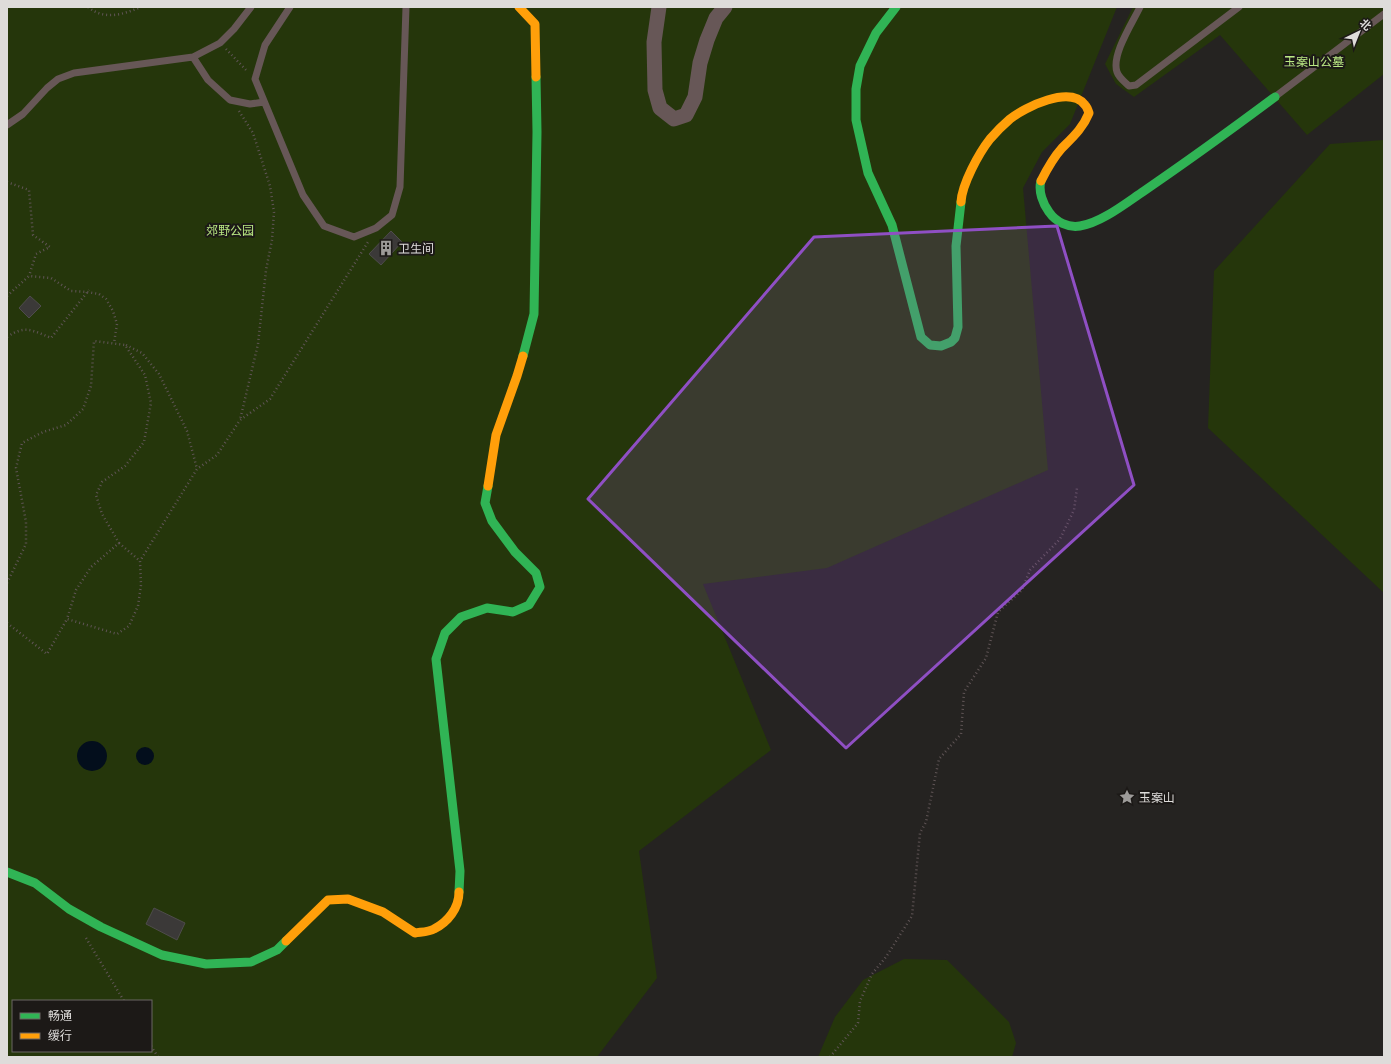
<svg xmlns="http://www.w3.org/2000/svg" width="1391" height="1064" font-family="'PT Sans','Noto Sans SC',sans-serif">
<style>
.green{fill:#25360b;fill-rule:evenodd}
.water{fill:#030e1c}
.building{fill:#3b3938;stroke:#4e4c4b}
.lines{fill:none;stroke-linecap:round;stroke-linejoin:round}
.path{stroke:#605556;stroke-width:2.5;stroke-dasharray:1 3;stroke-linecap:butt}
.lane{stroke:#675757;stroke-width:7}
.street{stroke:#675757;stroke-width:15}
.fast{stroke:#30b455;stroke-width:9}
.slow{stroke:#ff9f0a;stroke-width:9}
.marked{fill:#8f4fc4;fill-opacity:0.2;stroke:#8f4fc4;stroke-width:3;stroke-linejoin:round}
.labels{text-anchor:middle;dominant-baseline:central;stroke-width:4;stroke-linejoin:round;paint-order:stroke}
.park-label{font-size:12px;fill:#bae884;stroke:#1c1917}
.poi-label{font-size:12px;fill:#dedcda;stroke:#1c1917;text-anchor:start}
</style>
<rect width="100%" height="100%" fill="#252321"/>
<path class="green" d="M7 7H1117L1070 124 1042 152 1023 188 1048 470 827 568 703 584 771 750 639 851 657 978 597 1057H7ZM13 1001H151V1051H13Z
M1133 7H1384V74L1307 135 1220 35 1134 97 1116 84 1105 64Z
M1384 140V593L1208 428 1214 271 1330 144Z
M904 959 947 960 1009 1022 1016 1043 1012 1057H818L835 1017 863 980Z"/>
<path class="water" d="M77 756a15 15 0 1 1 30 0a15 15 0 1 1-30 0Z
M136 756a9 9 0 1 1 18 0a9 9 0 1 1-18 0Z"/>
<path class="building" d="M391 231 402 242 381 265 369 254Z
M30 296 41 306 29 318 19 308Z
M154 908 185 923 177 940 146 924Z"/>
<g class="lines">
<path class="path" d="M88 7C105 21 124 14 141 7
M226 49 247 71
M239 111 253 133 270 186 274 212 272 240 266 270 258 344 240 420
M7 182 29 190 33 235 50 247 36 254 29 276
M7 296 29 276 51 278 71 291 87 292 99 294 106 299 113 311 117 324 114 343
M7 337C25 325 32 330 51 338L89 290
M126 345 142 353 159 374 187 431 197 469
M119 543 140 561
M7 583 26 544V522L16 468 22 443 43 432 66 425 83 409 91 386 94 341 125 345 145 375 151 403 144 442 125 466 102 482 96 495 102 514 119 543 91 567 76 590 67 619 117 634 129 626 138 606 141 585 140 561 197 469 217 455 240 420 270 399 368 242
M7 623 47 654 67 619
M86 938 124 1001
M151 1046 158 1057
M830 1057 858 1023 860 1001 872 974 886 957 912 916 920 833 926 822 939 759 961 734 964 692 986 658 998 612 1022 590 1030 570 1060 539 1074 510 1077 488"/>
<path class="lane" d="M290 7 265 45 255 79 303 195 324 226 354 237 376 228 392 215 400 187 406 7
M1140 7C1133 22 1111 55 1117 72 1119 78 1125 82 1129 86L1136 85 1239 7
M193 57 208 80 230 100 250 104 264 102
M1276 96 1384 14
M7 125 23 114 47 88 58 79 74 73 193 57 220 43 234 29 251 7"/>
<path class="street" d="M659 7 654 42 655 90 660 108 674 119 686 115 695 97 700 63 707 40 716 18 725 7"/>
<path class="fast" d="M896 7 876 33 860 66 856 89V120L868 173 892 225 921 337 930 345 941 346 951 342 955 338 958 327 956 246 961 202
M1041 181C1038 191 1043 204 1049 212 1056 222 1068 228 1080 226 1101 223 1126 203 1144 191 1188 161 1232 129 1275 97
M523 356 534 314 537 132 536 77
M7 872 35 883 69 909 101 927 162 955 206 964 251 962 277 950 286 941
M459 892 460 871 436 659 445 633 461 617 487 608 513 612 529 605 540 587 536 573 515 552 492 521 485 503 488 486"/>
<path class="slow" d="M519 7 535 24 536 77
M961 202C962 184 979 153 990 139 996 132 1003 125 1010 119 1025 107 1070 85 1085 105 1087 107 1088 110 1089 113 1083 128 1073 137 1062 148 1053 158 1047 169 1041 181
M488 486 496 435 517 376 523 356
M286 941 328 900 348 899 383 912 415 933C421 932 429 932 434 929 448 922 459 908 459 892"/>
</g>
<path class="marked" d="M1057 226 1134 485 846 748 588 499 814 237Z"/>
<defs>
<symbol id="building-bare" viewBox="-9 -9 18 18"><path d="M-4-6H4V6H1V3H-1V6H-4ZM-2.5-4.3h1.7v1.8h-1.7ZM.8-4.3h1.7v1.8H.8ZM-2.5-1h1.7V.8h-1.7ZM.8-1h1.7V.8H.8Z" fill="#9d9b99" stroke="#1c1917" stroke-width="2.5" paint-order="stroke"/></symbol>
<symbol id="sight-bare" viewBox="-9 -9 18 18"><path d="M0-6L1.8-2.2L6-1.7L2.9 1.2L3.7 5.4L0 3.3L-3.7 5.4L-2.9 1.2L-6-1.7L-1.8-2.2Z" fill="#9d9b99" stroke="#1c1917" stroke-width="2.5" paint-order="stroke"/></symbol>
</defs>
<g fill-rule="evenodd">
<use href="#building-bare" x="375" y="237" width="22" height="22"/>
<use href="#sight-bare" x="1116" y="786" width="22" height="22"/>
</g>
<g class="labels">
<g class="park-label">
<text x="1314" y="61">玉案山公墓</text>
<text x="230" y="230">郊野公园</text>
</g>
<g class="poi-label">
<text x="398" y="248">卫生间</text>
<text x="1139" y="797">玉案山</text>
</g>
</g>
<rect width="1391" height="1064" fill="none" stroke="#dedcda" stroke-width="16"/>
<rect x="12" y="1000" width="140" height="52" fill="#1c1917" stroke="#6a6765"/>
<rect x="20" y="1013" width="20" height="6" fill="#30b455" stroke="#6a6765"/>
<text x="48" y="1020" font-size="12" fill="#dedcda">畅通</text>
<rect x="20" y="1033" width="20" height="6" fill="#ff9f0a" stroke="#6a6765"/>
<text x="48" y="1040" font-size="12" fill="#dedcda">缓行</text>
<g transform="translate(1359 32) rotate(43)" stroke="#1c1917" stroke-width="3" paint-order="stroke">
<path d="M0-3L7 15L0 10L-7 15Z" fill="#dedcda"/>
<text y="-6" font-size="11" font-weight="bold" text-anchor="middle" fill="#dedcda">北</text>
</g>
</svg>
